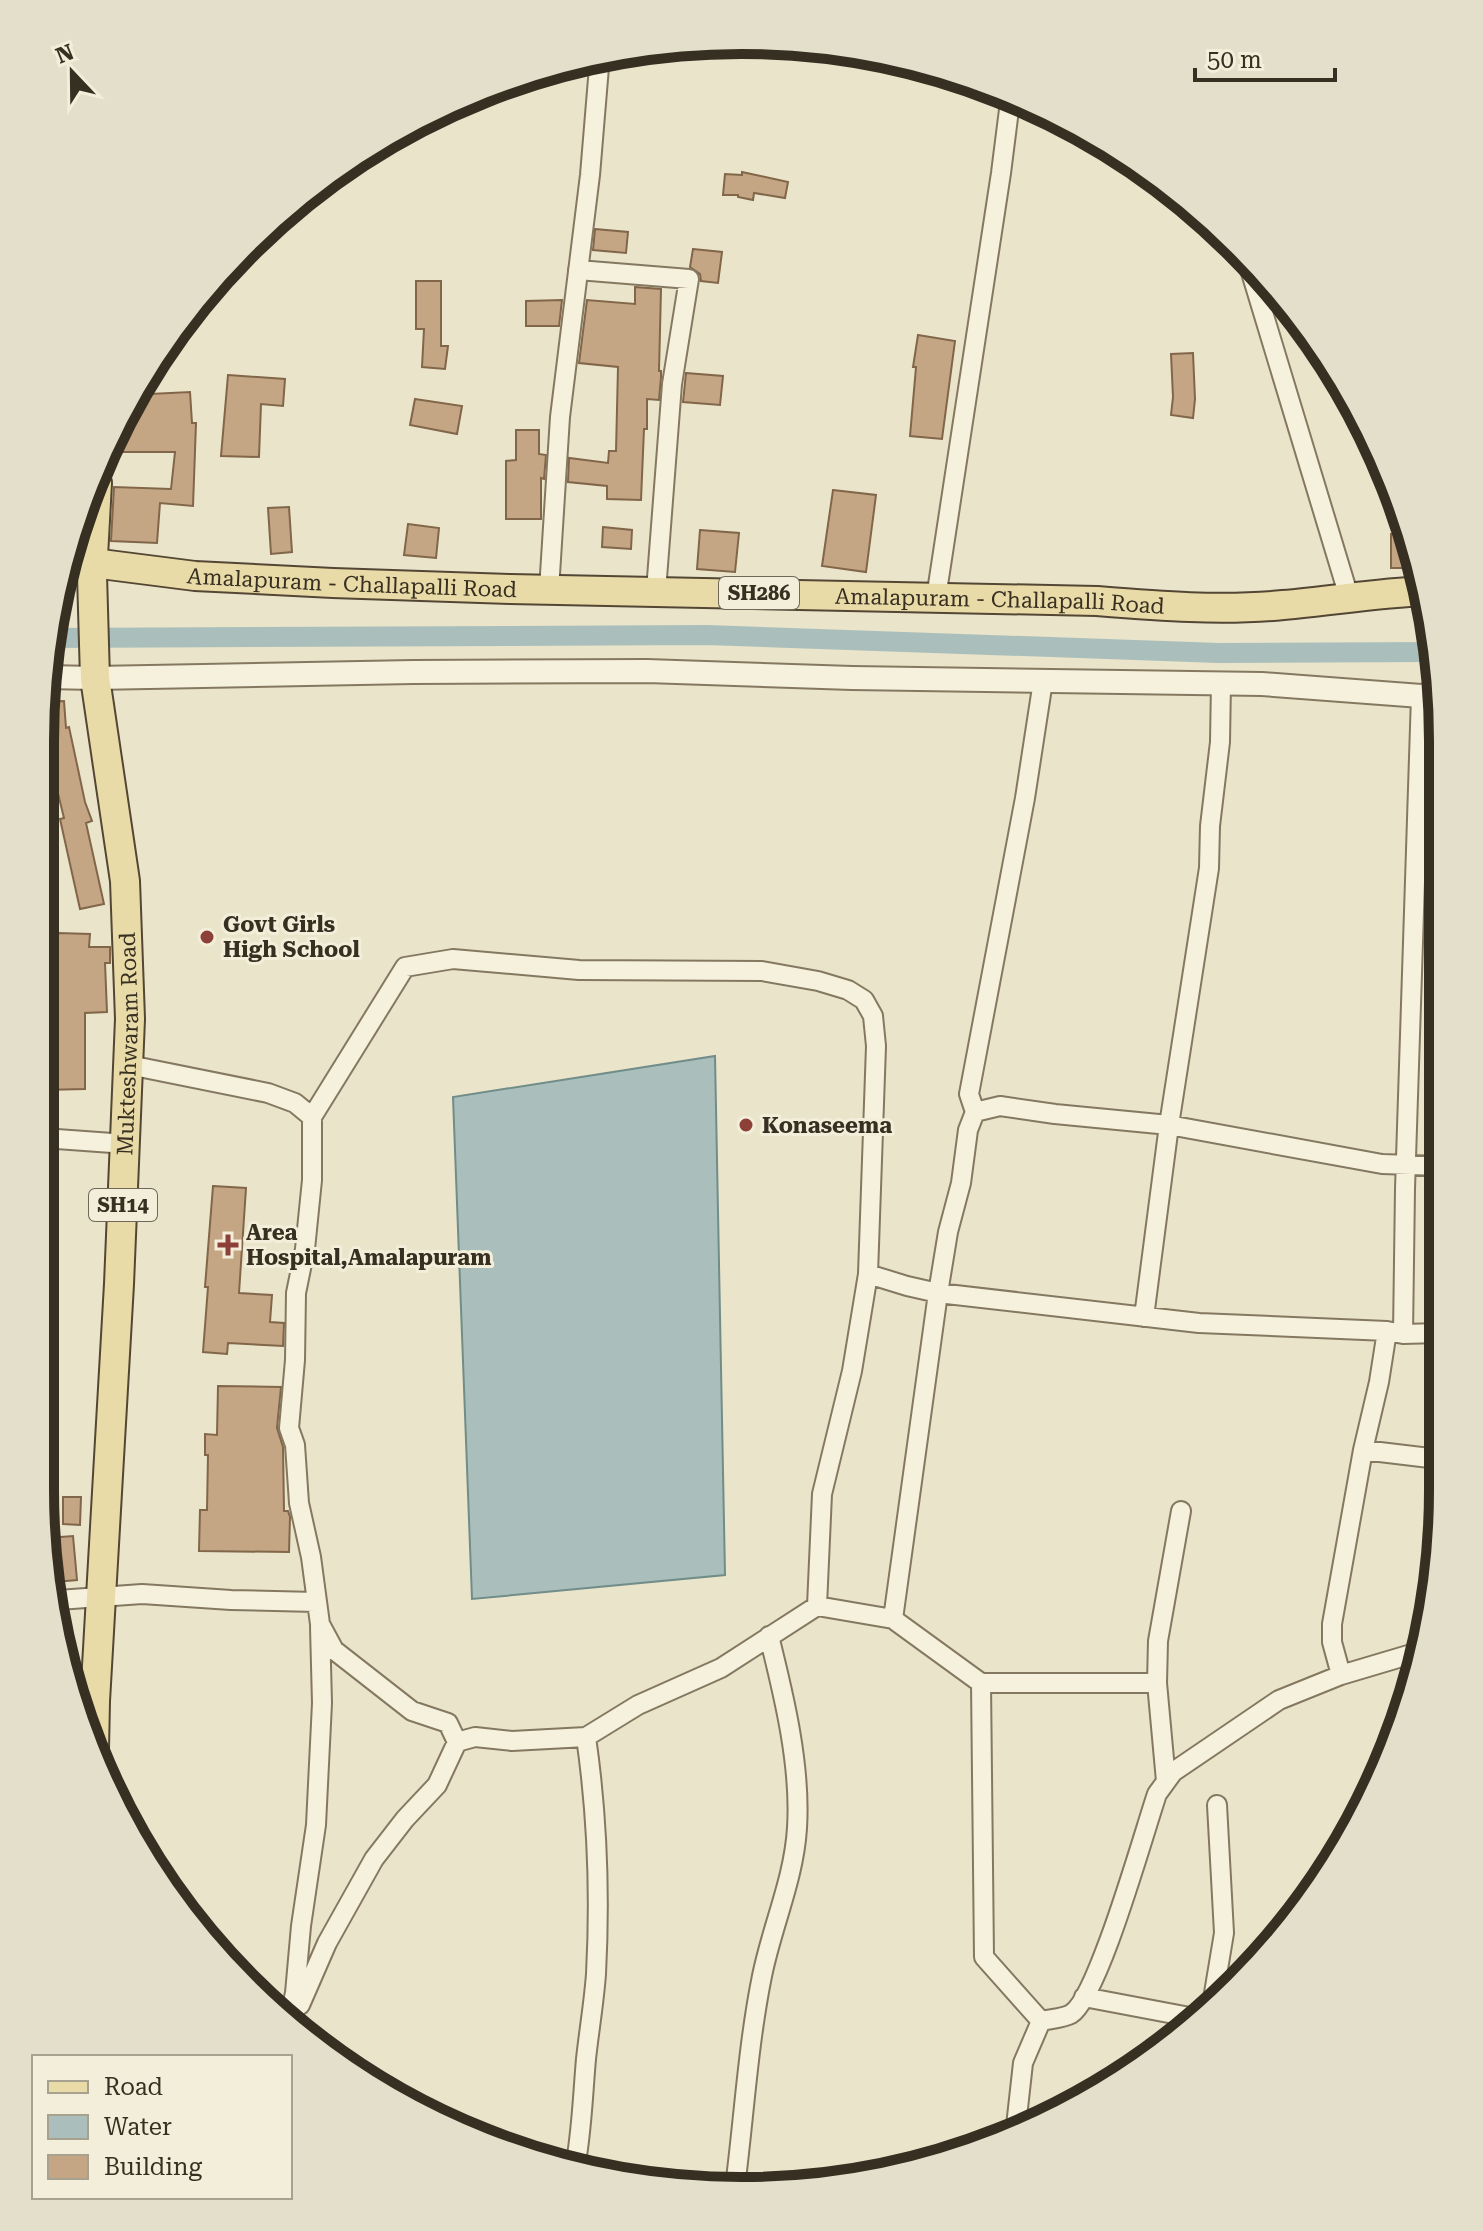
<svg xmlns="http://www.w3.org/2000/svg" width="1483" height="2231" font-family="'Roboto Serif',serif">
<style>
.water{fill:#aabfbb;stroke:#718d89;stroke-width:2}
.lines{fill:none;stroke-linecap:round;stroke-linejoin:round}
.canal{stroke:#aabfbb;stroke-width:20}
.building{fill:#c4a684;stroke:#816649;stroke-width:2}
.minor-casing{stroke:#857860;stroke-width:22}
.tertiary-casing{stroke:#857860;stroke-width:26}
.secondary-casing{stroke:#675943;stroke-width:28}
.primary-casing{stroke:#534634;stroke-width:32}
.minor{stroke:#f5f1dd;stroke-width:18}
.tertiary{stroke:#f5f1dd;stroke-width:22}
.secondary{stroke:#f5f1dd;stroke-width:24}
.primary{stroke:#e8dba7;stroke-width:28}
.poi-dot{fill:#8d4037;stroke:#f2eed9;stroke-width:3}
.labels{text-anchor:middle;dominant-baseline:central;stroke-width:6;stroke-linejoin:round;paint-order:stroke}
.shield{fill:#f2eed9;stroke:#6f6859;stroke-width:2}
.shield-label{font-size:20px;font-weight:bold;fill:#372f22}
.street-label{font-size:22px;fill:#372f22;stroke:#f2eed9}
.poi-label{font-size:22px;font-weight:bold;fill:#372f22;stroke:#f2eed9;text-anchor:start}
.rim{fill:none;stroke:#372f22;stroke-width:10}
</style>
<rect width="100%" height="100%" fill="#eae4ca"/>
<path class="water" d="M715 1056 725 1575 472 1599 453 1097Z"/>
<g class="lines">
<path class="canal" d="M50 638 707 635 1219 653 1434 652"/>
</g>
<path class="building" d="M742 172 788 182 785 198 754 193 753 200 738 197V195H723L725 174 742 175Z
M595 229 628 232 626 253 593 250Z
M693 249 722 252 718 283 701 281 700 274 690 267Z
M416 281H441V346H448L445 369 422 367 424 329H416Z
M635 287 661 289 659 371H661V377L659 400 647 399V429H644L641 500 607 499V486L568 482 569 458 608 463 609 451H616L618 367 579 363 587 300 635 304Z
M562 300 559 326H526V301Z
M918 335 955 341 942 439 910 436 916 367H913Z
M1193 353 1195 399 1193 418 1171 415 1173 397 1171 354Z
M686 373 723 376 720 405 683 402Z
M228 375 285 379 283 406 261 404 259 457 221 456Z
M150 378V394L190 392 192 423H196L193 506 160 503 157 543 111 541 114 487 171 489 175 452H117L116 426Z
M415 399 462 406 457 434 410 425Z
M516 430H539V454L546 455 544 479 541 478V519H506V461L516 460Z
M833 490 876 495 866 572 822 566Z
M289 507 292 552 271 554 268 508Z
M408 524 439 528 436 558 404 555Z
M603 527 632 530 631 549 602 547Z
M700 530 739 533 735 572 697 569Z
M1391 534H1408L1417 565 1412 564V568H1391Z
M64 701 66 728 69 727 85 802 92 821 86 823 104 904 80 909 60 819 64 818 45 740 46 702Z
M58 933 90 934 89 947H110V963H105L107 1012 85 1013V1089L43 1090 44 979H56Z
M213 1186 246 1188 239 1293 272 1295 270 1322 284 1323 283 1346 228 1343 227 1354 203 1352 208 1287H205Z
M218 1386 281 1387 277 1428 283 1447 284 1511H288L290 1517 289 1552 199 1551 200 1510H207L208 1455H205V1434L217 1435Z
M63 1497H81L80 1525 63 1524Z
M73 1536 77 1580 55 1582 48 1538Z"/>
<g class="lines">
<defs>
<path id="minor" d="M1246 256 1349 597
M578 270 689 279 672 384 656 591
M549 590 560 417 590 175 600 55
M936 598 1001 173 1011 94
M129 1065 268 1093 295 1103 312 1117V1180L305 1249 296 1293 295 1360 289 1428 295 1445 299 1503 311 1557 320 1624 334 1650 412 1711 448 1723 457 1742 475 1737 512 1741 586 1737 638 1705 721 1668 817 1606 893 1619 981 1683H1157L1166 1781
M975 1112 969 1094 1025 798 1043 681
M312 1117 405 967 453 959 579 970 762 971 818 981 848 990 864 1000 873 1016 876 1046 868 1274 852 1371 822 1494 817 1606
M43 1138 126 1144
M868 1274 907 1286 938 1293 948 1232 961 1183 968 1130 975 1112 1000 1106 1055 1114 1169 1125 1382 1164 1440 1166
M1144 1317 1169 1125 1209 868 1210 826 1220 742 1221 683
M1403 1334 1405 1189 1421 696
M1363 1450 1438 1459
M58 1600 142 1594 231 1600 316 1602
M893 1619 938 1293 1199 1323 1387 1331 1403 1334 1439 1333
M1341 1675 1332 1642V1624L1363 1450 1379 1382 1387 1331
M981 1683 984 1957 1041 2021
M1157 1683 1158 1641 1181 1511
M1084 1997 1195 2018
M300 2005 327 1943 374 1859 405 1819 437 1785 457 1742
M1212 2005 1224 1933 1217 1805
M289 2019 295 1993 301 1926 316 1825 322 1703 320 1627
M1016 2126 1023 2063 1041 2021C1050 2019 1064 2018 1071 2014 1098 1998 1144 1832 1157 1794L1173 1772 1279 1700 1341 1675 1415 1653
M576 2162C582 2127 583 2093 586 2059 589 2031 594 2002 596 1974 600 1898 597 1813 586 1737
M735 2187C744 2117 748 2045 762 1976 772 1926 794 1879 797 1828 801 1766 784 1696 769 1636"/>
<path id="tertiary" d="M46 677 95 678 413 672 647 671 852 678 1262 684 1421 696 1438 694"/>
<path id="secondary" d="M74 558 85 570 93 571"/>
<g id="primary">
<path id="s1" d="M93 563 195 576 333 583 510 589 1097 601C1159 606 1221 611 1283 605 1331 601 1377 593 1425 591"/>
<path id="s2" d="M94 1749 95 1701 119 1284 130 1019 125 881 95 678 92 575 97 483"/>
</g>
</defs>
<use href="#minor" class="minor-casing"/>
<use href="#tertiary" class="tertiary-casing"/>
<use href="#secondary" class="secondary-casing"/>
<use href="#primary" class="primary-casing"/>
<use href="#minor" class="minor"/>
<use href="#tertiary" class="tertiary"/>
<use href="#secondary" class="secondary"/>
<use href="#primary" class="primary"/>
</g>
<g class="poi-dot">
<circle cx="207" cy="937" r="8"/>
<circle cx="746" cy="1125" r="8"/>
<path d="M224 1233h8v8h8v8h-8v8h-8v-8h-8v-8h8z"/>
</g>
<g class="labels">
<g class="shield">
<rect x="719" y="577" width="80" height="32" rx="6"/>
<rect x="89" y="1189" width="68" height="32" rx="6"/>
</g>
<g class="shield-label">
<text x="759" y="593">SH286</text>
<text x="123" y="1205">SH14</text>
</g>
<g class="street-label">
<text stroke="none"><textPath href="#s1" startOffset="260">Amalapuram - Challapalli Road</textPath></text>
<text stroke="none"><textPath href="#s1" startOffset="908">Amalapuram - Challapalli Road</textPath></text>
<text stroke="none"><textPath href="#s2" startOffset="706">Mukteshwaram Road</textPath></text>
</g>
<g class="poi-label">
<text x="223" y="924">Govt Girls<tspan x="223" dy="25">High School</tspan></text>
<text x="762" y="1125">Konaseema</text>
<text x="246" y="1232">Area<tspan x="246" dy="25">Hospital,Amalapuram</tspan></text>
</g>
</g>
<path d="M0 0H1483V2231H0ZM741 54H742A687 687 0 0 1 1429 741V1490A687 687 0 0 1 742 2177H741A687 687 0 0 1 54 1490V741A687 687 0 0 1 741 54Z" fill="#e3dfca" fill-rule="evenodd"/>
<path class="rim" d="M741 54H742A687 687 0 0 1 1429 741V1490A687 687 0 0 1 742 2177H741A687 687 0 0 1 54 1490V741A687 687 0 0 1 741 54Z"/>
<rect x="32" y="2055" width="260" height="144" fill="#f2eed9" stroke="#a7a290" stroke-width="2"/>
<rect x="48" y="2081" width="40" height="12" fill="#e8dba7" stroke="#a7a290" stroke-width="2"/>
<text x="104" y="2095" font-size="24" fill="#372f22">Road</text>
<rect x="48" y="2115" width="40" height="24" fill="#aabfbb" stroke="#a7a290" stroke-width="2"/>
<text x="104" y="2135" font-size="24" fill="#372f22">Water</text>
<rect x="48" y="2155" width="40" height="24" fill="#c4a684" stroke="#a7a290" stroke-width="2"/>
<text x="104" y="2175" font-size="24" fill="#372f22">Building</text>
<g transform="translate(72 72) rotate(338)" stroke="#f2eed9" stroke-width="6" paint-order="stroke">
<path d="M0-6L14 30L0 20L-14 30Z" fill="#372f22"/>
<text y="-12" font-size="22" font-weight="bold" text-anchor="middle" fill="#372f22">N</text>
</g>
<path d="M1195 68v12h140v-12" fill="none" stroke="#372f22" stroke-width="4"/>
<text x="1207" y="68" font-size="24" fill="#372f22" stroke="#f2eed9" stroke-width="6" paint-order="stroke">50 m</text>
</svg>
